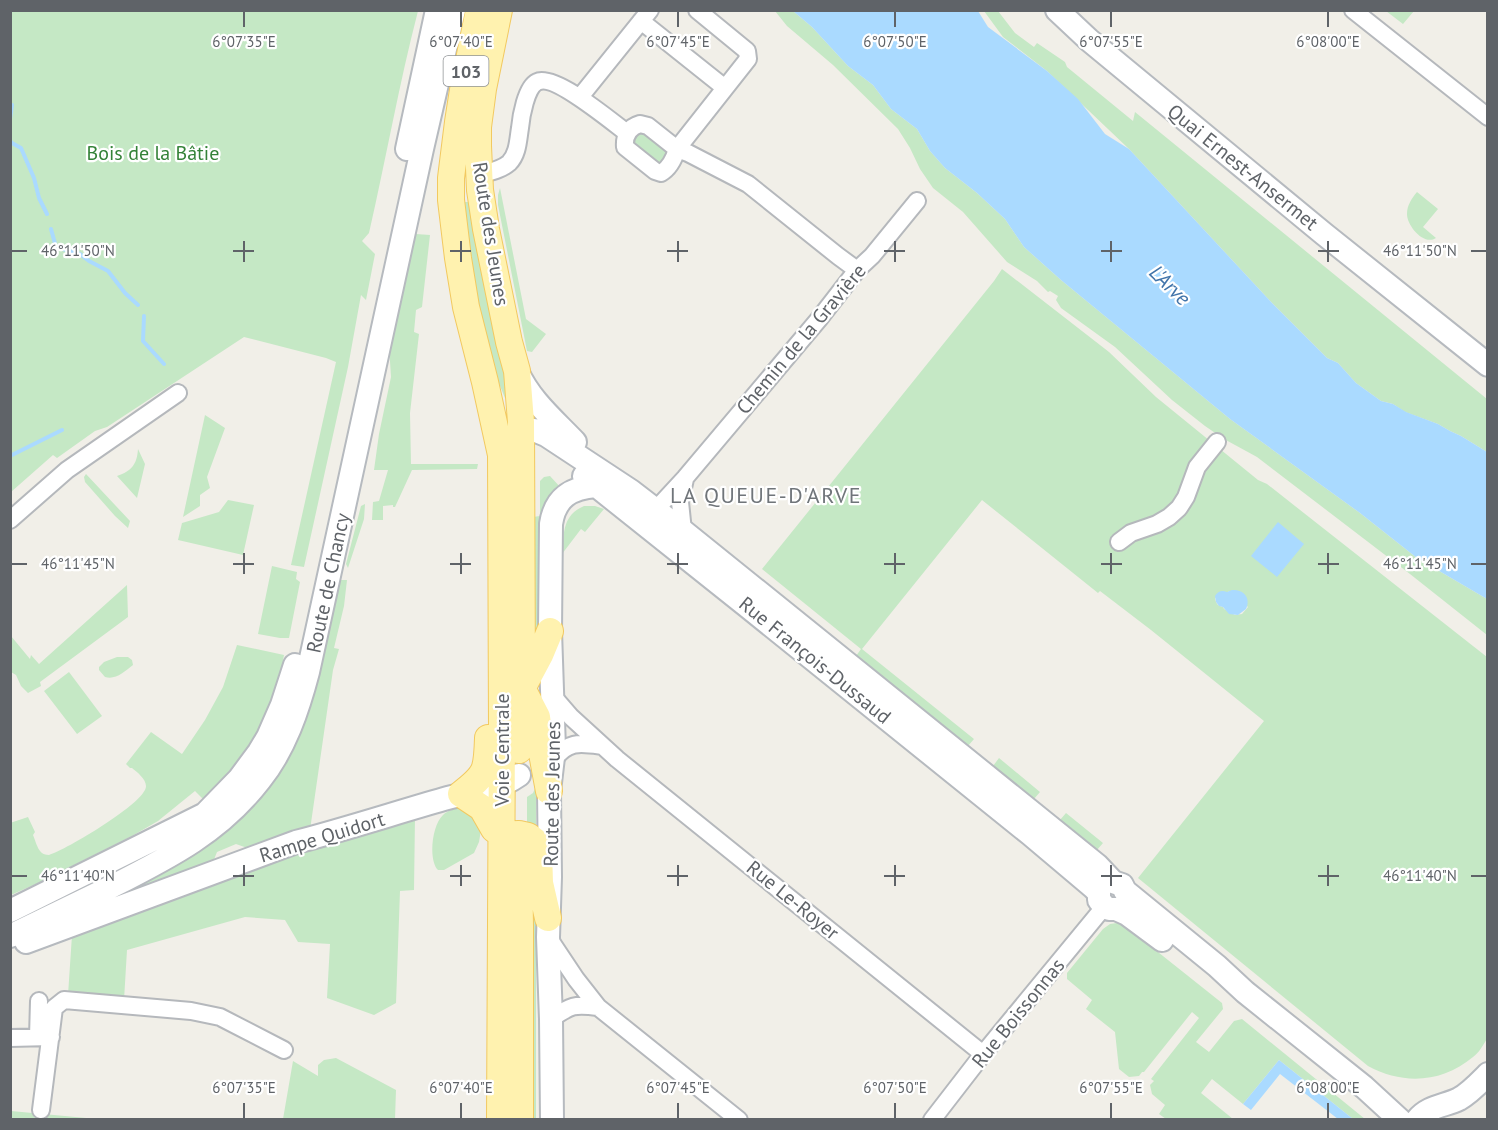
<svg xmlns="http://www.w3.org/2000/svg" width="1498" height="1130" font-family="'PT Sans',sans-serif">
<style>
.green{fill:#c5e8c5;fill-rule:evenodd}
.water{fill:#aadaff}
.lines{fill:none;stroke-linecap:round;stroke-linejoin:round}
.stream{stroke:#aadaff;stroke-width:4}
.street-casing{stroke:#b5b8bc;stroke-width:20}
.secondary-casing{stroke:#b6babf;stroke-width:26}
.primary-casing{stroke:#f2c960;stroke-width:28}
.street{stroke:#fff;stroke-width:16}
.secondary{stroke:#fff;stroke-width:22}
.primary{stroke:#fff2af;stroke-width:26}
.ticks{fill:none;stroke:#5f6368;stroke-width:2}
.labels{text-anchor:middle;dominant-baseline:central;stroke-width:4.5;stroke-linejoin:round;paint-order:stroke}
.shield{fill:#fff;stroke:#8f9295;stroke-width:1.5}
.shield-label{font-size:18px;font-weight:bold;fill:#5f6368}
.park-label{font-size:20px;fill:#348238;stroke:#fff}
.street-label{font-size:20px;fill:#5f6368;stroke:#fff}
.water-label{font-size:21px;font-style:italic;fill:#4174aa;stroke:#fff}
.quarter-label{font-size:22px;letter-spacing:1.5px;fill:#70757a;stroke:#fff}
.ticks-label{font-size:15px;text-anchor:middle;fill:#5f6368;stroke:#fff;stroke-width:4.5;stroke-linejoin:round;paint-order:stroke}
</style>
<rect width="100%" height="100%" fill="#f1efe8"/>
<path class="green" d="M10 11H418C399 84 386 159 369 233L362 241 375 254 366 300 361 295 348 367 304 567 291 565 336 362 326 358 244 337 107 427 95 431 57 458 53 455 11 492Z
M775 11H793L812 27 848 66 873 85 891 109 917 129 930 151 945 168 977 193 1005 219 1024 247 1061 280 1230 419 1360 513 1417 558 1487 599V635L1410 574 1257 457 1224 439 1205 426 1172 400 1115 347 1061 308 1056 300 1058 296 1050 291 1048 292 1037 281 1007 262 963 212 933 188 920 169 910 148 898 129 833 65 787 26Z
M984 11H998L1015 33 1034 47 1037 43 1065 62 1067 67 1133 121 1135 112 1487 399V452L1461 436 1450 431 1438 424 1405 412 1393 404 1381 401 1356 383 1338 363 1327 358 1272 303 1129 149 1047 71 1003 37Z
M1386 11H1414L1403 24Z
M641 131 669 151 661 166 632 148C632 140 634 135 641 131Z
M500 188 526 319 546 334 532 352 527 351 498 205V195Z
M1417 192 1438 209 1423 227 1436 238C1424 246 1407 226 1407 214 1407 205 1412 198 1417 192Z
M463 202H471L509 396 505 398 491 364 472 284Z
M416 234 430 235 422 307 416 310 414 332 419 334 410 413 411 464H478L477 469 412 470 395 507H393V505L383 506V520H372L373 502 379 501 388 470H374L379 434 391 377 389 346Z
M1002 269 1109 352 1156 397 1258 480 1267 484 1487 657V1039C1483 1045 1479 1053 1473 1057 1442 1083 1403 1085 1368 1066L1138 878 1264 721 1151 630 1100 591 1098 593 982 500 862 649 974 739 968 746 856 656 861 649 762 569 994 281ZM1230 591 1248 607 1242 614 1235 615 1224 609 1223 607C1218 606 1216 604 1215 598Z
M205 415 225 428 207 477 210 488 200 495V506L183 517Z
M138 449 145 464 137 498 117 476C132 471 137 464 138 449Z
M86 474 130 521 128 528 115 516 85 482 84 477Z
M550 476 561 488 543 623 533 649V517L540 516V481L544 477Z
M228 500 254 505 243 555 178 540 182 523 219 512Z
M365 504 364 519 348 568 346 564 361 506Z
M584 506H595L604 509 585 532 581 529 562 554C564 534 562 515 584 506Z
M272 566 297 572 296 579 300 582 289 638H280L258 634Z
M337 580H347L344 606 334 648 339 649 333 670 310 830 253 850 236 844 217 852 211 867 104 908 108 897 211 842Z
M127 585 128 617 40 682 41 686 28 693 21 686 16 675 11 672V636L30 659 31 655 39 664Z
M237 645 284 655 283 660H286C277 685 269 711 256 734 242 758 222 779 204 800L195 791 158 821 132 836 38 883 11 895 10 823 28 817 35 832 33 835C37 844 38 855 49 855 66 850 147 802 146 786 146 779 137 772 132 768H130L126 764 151 732 182 754 205 720 223 687Z
M117 657H128L132 660 133 665C124 672 116 680 105 677L99 670V667L104 662Z
M69 672 102 716 77 734 44 691Z
M999 758 1040 792 1034 799 993 766Z
M536 786V832L527 826V797L533 793Z
M462 808 482 824 479 842 474 853 444 870H438C428 860 432 825 443 815 448 810 455 809 462 808Z
M1066 813 1103 843 1097 850 1060 820Z
M415 817 414 890 400 891 396 1003 374 1015 327 998 330 944 298 942 285 920 245 917 127 950 124 1000 68 995 72 935 308 846Z
M532 850 536 906V1120L531 1119Z
M1117 923 1124 925 1222 1003 1223 1009 1196 1042 1209 1052 1234 1021 1242 1019 1365 1119H1353L1279 1060 1243 1104 1212 1079 1201 1093 1233 1119H1166L1159 1114 1165 1105 1152 1094 1150 1085 1154 1081 1151 1079 1199 1018 1192 1012 1144 1072H1142L1139 1076 1129 1077 1119 1069 1115 1032 1086 1009 1092 1000 1067 979V973L1103 929 1110 924Z
M336 1058 396 1090 395 1119H283L293 1061 318 1076V1065L324 1060Z
M11 1111 97 1119H11Z"/>
<path class="water" d="M793 11H978L988 27 1047 71 1078 99 1105 134 1129 149 1272 303 1327 358 1338 363 1356 383 1381 401 1393 404 1406 412 1438 424 1450 431 1461 436 1487 452V599L1417 558 1360 513 1230 419 1061 280 1024 247 1005 219 977 193 945 168 930 151 917 129 891 109 873 85 848 66 812 27Z
M1278 522 1304 544 1277 577 1251 556Z
M1232 590C1244 589 1251 598 1246 609L1238 615 1229 614 1223 607 1219 606 1216 602 1215 596C1218 591 1222 590 1227 592Z
M1279 1060 1353 1119H1338L1280 1074 1251 1110 1243 1104Z"/>
<g class="lines">
<path class="stream" d="M10 119 12 105
M10 141 12 143 21 148 34 178 39 198 47 214
M51 229 56 247 80 254 89 261 108 271 125 293 138 305
M144 316 143 341 164 364
M10 456 62 430"/>
<defs>
<path id="street" d="M697 10 747 51 748 59 677 149 688 153 748 184 838 256 857 270
M1353 10 1488 117
M641 21 725 88
M580 97 650 10
M640 124 648 126 677 149C674 159 670 168 661 173L655 171 625 147C624 136 629 127 640 124Z
M479 175C489 172 501 170 509 163 518 154 518 140 520 128 521 117 526 87 537 82 554 73 612 122 627 133
M648 518 685 478 819 319 857 270 872 256 917 201
M10 520 67 470 178 393
M683 531 680 502 685 479
M1119 542 1131 533 1157 524 1169 517 1179 508 1186 497 1197 467 1217 442
M552 695 571 717 617 759 983 1054
M553 761C567 740 581 743 602 746
M548 937 576 979 598 1007 739 1120
M551 1019C571 1005 574 1004 598 1007
M38 1037 39 1001
M10 1038 51 1037
M41 1110 54 1008 64 1000 191 1011 220 1017 284 1050
M932 1120 983 1054 1104 907"/>
<path id="secondary" d="M1057 10 1089 40 1175 111 1324 234 1488 365
M407 149 437 10
M517 371C530 400 553 419 575 442
M522 432 534 430 546 435 631 491 683 531 1097 865 1113 882 1122 885 1125 891 1217 966 1245 992 1364 1087 1400 1120
M584 476 747 606 1030 834 1093 887 1099 893V900L1105 907 1109 909H1116L1127 914 1162 940
M10 911 205 814 239 779 259 752 268 737 282 705 295 665
M10 936C43 920 76 904 109 888 168 858 219 833 260 780 285 749 298 710 308 672L422 149 454 10
M26 942 296 842C346 829 395 813 444 799 470 792 497 791 519 775
M552 1120 551 1019 548 937 550 877 549 791 554 749 550 631 551 524C555 498 570 488 596 486
M1417 1120C1428 1106 1445 1106 1459 1099 1470 1093 1479 1083 1488 1074"/>
<path id="primary" d="M479 10 463 90 458 122 451 178V200L458 258 466 307 485 382 501 455 502 728 500 1120
M499 10 483 89 478 127V146L480 190 486 229 509 342 517 371 521 422 522 688 519 750
M524 685 540 655 550 631
M522 688 537 717 541 748 549 791
M488 738C487 770 487 774 461 794L482 808 494 829 502 835 519 834 528 836 536 842 539 850 540 883 548 918
M519 859 520 927V1120"/>
</defs>
<use href="#street" class="street-casing"/>
<use href="#secondary" class="secondary-casing"/>
<use href="#primary" class="primary-casing"/>
<use href="#street" class="street"/>
<use href="#secondary" class="secondary"/>
<use href="#primary" class="primary"/>
</g>
<path class="ticks" d="M244 12V27M461 12V27M678 12V27M895 12V27M1111 12V27M1328 12V27M244 241V262M461 241V262M678 241V262M895 241V262M1111 241V262M1328 241V262M12 251H27M233 251H254M450 251H471M667 251H688M884 251H905M1101 251H1122M1318 251H1339M1471 251H1486M244 553V574M461 553V574M678 553V574M895 553V574M1111 553V574M1328 553V574M12 564H27M233 564H254M450 564H471M667 564H688M884 564H905M1101 564H1122M1318 564H1339M1471 564H1486M244 865V886M461 865V886M678 865V886M895 865V886M1111 865V886M1328 865V886M12 876H27M233 876H254M450 876H471M667 876H688M884 876H905M1101 876H1122M1318 876H1339M1471 876H1486M244 1103V1118M461 1103V1118M678 1103V1118M895 1103V1118M1111 1103V1118M1328 1103V1118"/>
<g class="labels">
<rect class="shield" x="443.5" y="56" width="45" height="30" rx="4.5"/>
<g class="shield-label">
<text x="466" y="71">103</text>
</g>
<g class="park-label">
<text x="153" y="153">Bois de la Bâtie</text>
</g>
<g class="street-label">
<text transform="translate(1243 167) rotate(39)">Quai Ernest-Ansermet</text>
<text transform="translate(491 234) rotate(81)">Route des Jeunes</text>
<text transform="translate(801 339) rotate(-50)">Chemin de la Gravière</text>
<text transform="translate(328 583) rotate(-78)">Route de Chancy</text>
<text transform="translate(815 660) rotate(39)">Rue François-Dussaud</text>
<text transform="translate(502 750) rotate(-90)">Voie Centrale</text>
<text transform="translate(552 794) rotate(-89)">Route des Jeunes</text>
<text transform="translate(322 837) rotate(-17)">Rampe Quidort</text>
<text transform="translate(793 900) rotate(39)">Rue Le-Royer</text>
<text transform="translate(1018 1013) rotate(-51)">Rue Boissonnas</text>
</g>
<g class="water-label">
<text transform="translate(1170 285) rotate(44)">L'Arve</text>
</g>
<g class="quarter-label">
<text x="766" y="495">LA QUEUE-D'ARVE</text>
</g>
</g>
<g class="ticks-label">
<text x="244" y="47">6°07'35"E</text>
<text x="461" y="47">6°07'40"E</text>
<text x="678" y="47">6°07'45"E</text>
<text x="895" y="47">6°07'50"E</text>
<text x="1111" y="47">6°07'55"E</text>
<text x="1328" y="47">6°08'00"E</text>
<text x="78" y="256">46°11'50"N</text>
<text x="1420" y="256">46°11'50"N</text>
<text x="78" y="569">46°11'45"N</text>
<text x="1420" y="569">46°11'45"N</text>
<text x="78" y="881">46°11'40"N</text>
<text x="1420" y="881">46°11'40"N</text>
<text x="244" y="1093">6°07'35"E</text>
<text x="461" y="1093">6°07'40"E</text>
<text x="678" y="1093">6°07'45"E</text>
<text x="895" y="1093">6°07'50"E</text>
<text x="1111" y="1093">6°07'55"E</text>
<text x="1328" y="1093">6°08'00"E</text>
</g>
<rect width="1498" height="1130" fill="none" stroke="#5f6368" stroke-width="24"/>
</svg>
